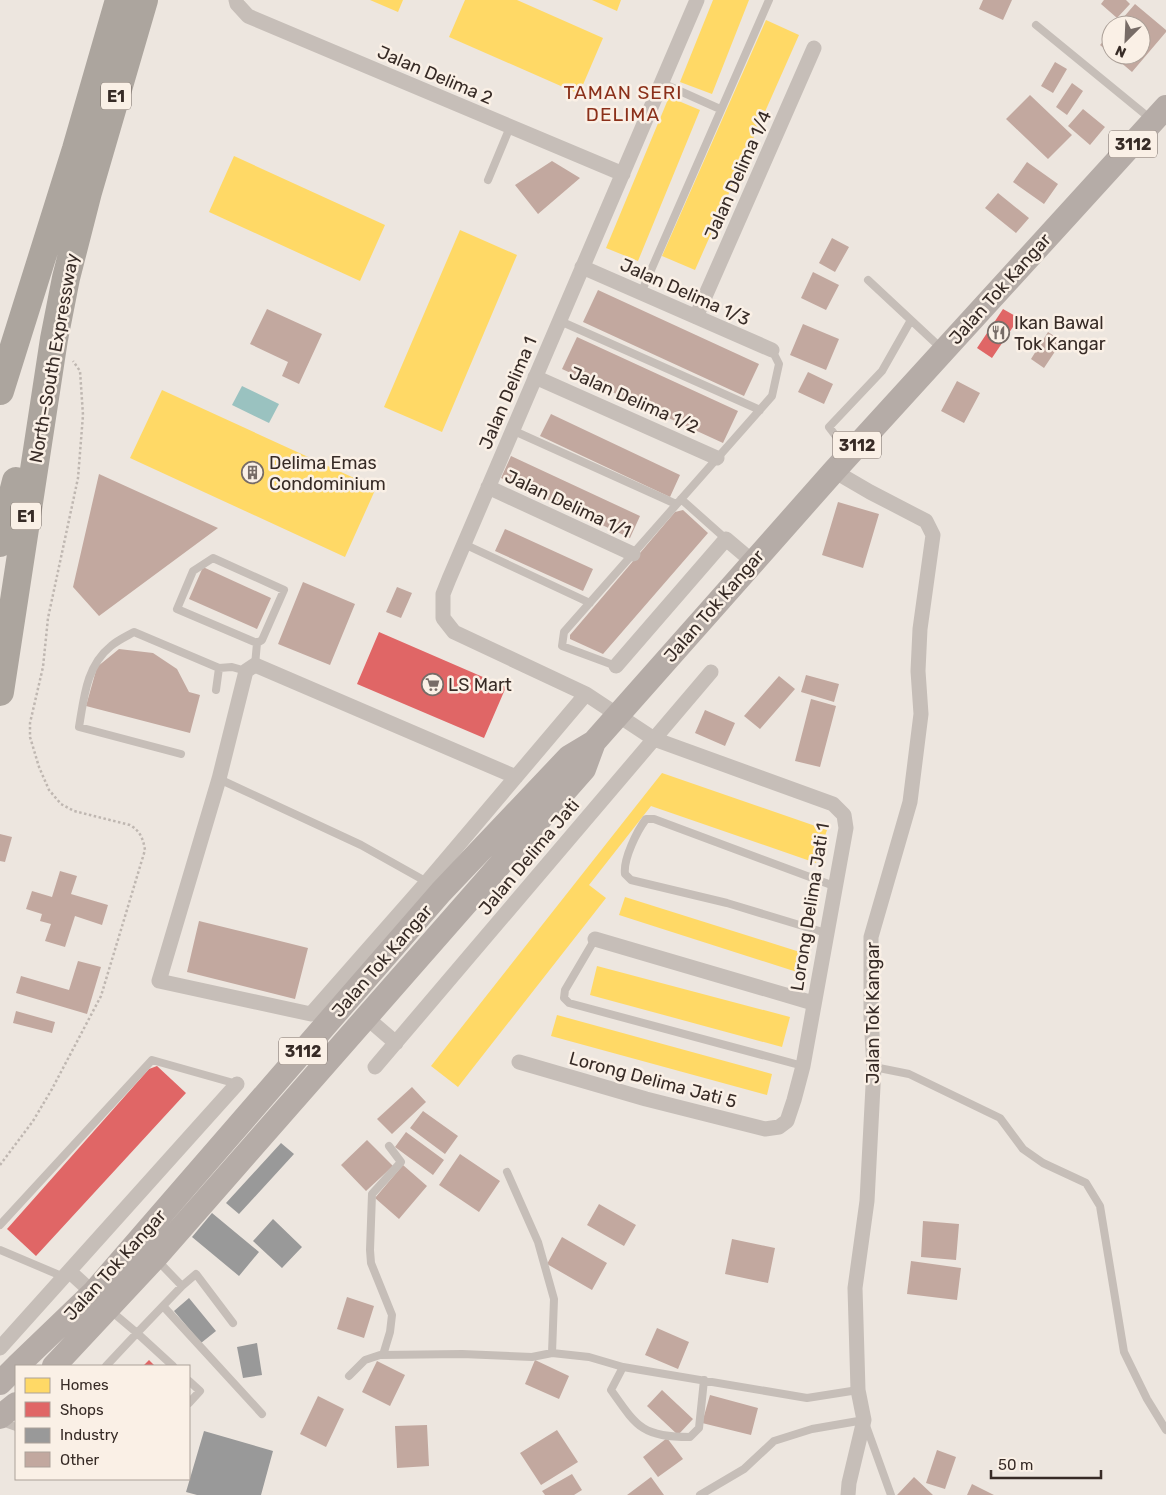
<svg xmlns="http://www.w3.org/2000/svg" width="1166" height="1495" font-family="Rubik,sans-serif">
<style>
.water{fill:#9ac2c0}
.homes{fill:#ffd966}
.shops{fill:#e06666}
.industry{fill:#999}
.building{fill:#c2a89f}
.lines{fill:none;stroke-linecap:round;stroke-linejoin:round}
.path{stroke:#bfb7b1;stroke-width:2.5;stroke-dasharray:2.5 2.5;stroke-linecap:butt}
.service{stroke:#c6beb8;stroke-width:8}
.minor{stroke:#c6beb8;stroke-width:15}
.primary{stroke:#b5aca7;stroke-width:24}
.motorway{stroke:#aca59e;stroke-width:28}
.labels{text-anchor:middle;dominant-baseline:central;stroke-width:5;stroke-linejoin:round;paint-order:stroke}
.shield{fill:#faf0e6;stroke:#726660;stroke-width:1}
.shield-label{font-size:16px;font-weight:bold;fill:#372b26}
.street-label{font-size:18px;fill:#372b26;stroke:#faf0e6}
.poi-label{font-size:18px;fill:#372b26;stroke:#faf0e6;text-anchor:start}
.neighbourhood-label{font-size:19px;letter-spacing:1px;fill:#8b301a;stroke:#faf0e6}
</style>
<rect width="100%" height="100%" fill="#ede6df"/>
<path class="water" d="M242 386 279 404 269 423 232 405Z"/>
<path class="homes" d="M370 0H403L398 12Z
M465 0H517L603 38 579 94 449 37Z
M592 0H621L617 11Z
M713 0H749L712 94 680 82Z
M766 20 799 35 695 270 662 256Z
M669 97 700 110 638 261 606 248Z
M234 156 385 225 360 281 209 212Z
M460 230 517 255 442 432 384 407Z
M162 390 376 488 345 557 130 458Z
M662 773 827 830 816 863 651 806 589 885 606 898 458 1087 431 1066Z
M625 897 803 953 797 972 619 915Z
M597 966 790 1017 782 1047 590 995Z
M557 1015 772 1074 767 1095 551 1036Z"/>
<path class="shops" d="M1003 309 1019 318 992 358 977 348Z
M379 632 506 687 484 738 357 684Z
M157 1066 186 1093 36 1256 7 1229 149 1069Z
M149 1360 155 1366H143Z"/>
<path class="industry" d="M281 1143 294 1154 239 1214 226 1203Z
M212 1213 259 1252 239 1276 192 1237Z
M273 1219 302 1247 282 1268 253 1241Z
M189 1298 216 1331 201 1343 174 1311Z
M257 1343 262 1375 243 1378 237 1347Z
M204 1431 273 1451 261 1495H197L186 1492Z"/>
<path class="building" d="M983 0H1012L1003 20 979 9Z
M1104 0H1126L1130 4 1117 18 1101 4Z
M1135 4 1166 30V32L1132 72 1112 55H1141V25H1117Z
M1111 33V54L1100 45Z
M1055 62 1067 69 1053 93 1041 86Z
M1072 83 1083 91 1067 115 1056 107Z
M1030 95 1072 135 1048 159 1006 119Z
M1083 109 1105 127 1090 145 1068 126Z
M552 161 580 178 538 214 515 185Z
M1027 162 1058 184 1044 204 1013 182Z
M998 193 1029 218 1016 233 985 208Z
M832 238 849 247 835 272 819 263Z
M813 272 839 285 826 310 801 298Z
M598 290 759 364 744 396 583 322Z
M267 309 322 334 299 384 282 376 288 362 250 344Z
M803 324 839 339 826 370 790 355Z
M1048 332 1062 341 1044 368 1031 359Z
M577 337 738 411 723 443 562 369Z
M808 372 833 384 824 404 798 392Z
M957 381 980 393 964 423 941 411Z
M551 414 680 475 670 497 540 436Z
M511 456 640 516 630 538 501 478Z
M99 474 218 528 99 616 73 587Z
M838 502 879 514 863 568 822 555Z
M683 510 708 533 603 654 570 639V635L675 512Z
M505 529 593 569 583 591 495 551Z
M203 567 271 598 257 629 189 599Z
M303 582 355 604 330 665 278 644Z
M397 587 412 593 401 618 386 612Z
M119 649 153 653 177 669 189 692 200 695 190 733 86 706 97 667Z
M806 675 839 684 834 702 801 692Z
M779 676 795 689 760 729 744 716Z
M811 699 836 706 820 767 795 761Z
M705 710 735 723 725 746 695 733Z
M0 834 12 837 5 862 0 861Z
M60 871 77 876 71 894 108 905 102 925 75 916 65 947 45 941 51 924 40 921 42 914 26 909 32 891 52 897Z
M199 921 308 948 295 999 187 972Z
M78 961 101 967 87 1014 16 993 21 976 69 990Z
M16 1011 55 1022 52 1033 13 1023Z
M412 1087 426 1102 392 1134 377 1119Z
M423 1111 458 1136 445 1154 410 1128Z
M406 1132 444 1160 433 1175 395 1147Z
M367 1140 393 1166 366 1191 341 1165Z
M460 1154 500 1181 479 1212 439 1185Z
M403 1165 427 1186 399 1219 375 1198Z
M599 1204 636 1225 624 1246 587 1225Z
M923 1221 959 1224 956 1260 921 1257Z
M562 1237 607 1263 592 1290 547 1264Z
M732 1239 775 1248 768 1283 725 1274Z
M911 1261 961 1268 957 1300 907 1294Z
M347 1297 374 1306 364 1338 337 1329Z
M657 1328 689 1342 678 1369 645 1355Z
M535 1360 569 1376 559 1399 525 1384Z
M377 1361 405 1375 390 1406 362 1392Z
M662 1390 693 1419 678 1435 647 1406Z
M710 1395 758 1408 751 1435 702 1423Z
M318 1396 344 1409 326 1447 300 1434Z
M427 1425 429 1466 397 1468 395 1426Z
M557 1430 578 1462 541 1485 520 1453Z
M667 1438 683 1459 658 1477 643 1457Z
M937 1450 956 1457 945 1489 926 1483Z
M572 1474 582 1490 574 1495H545L542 1491Z
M651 1477 664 1495H627Z
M914 1477 933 1495H897Z
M972 1484 994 1495H967Z"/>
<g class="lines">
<path class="path" d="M0 1165 33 1121 52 1089 101 996 145 850C143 838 140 831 130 825L74 811 61 804 49 790 39 767 30 737V723L43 667 48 618 78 478 83 415 80 371 73 361"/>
<path class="service" d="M1036 25 1152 120
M662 83 720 109
M488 180 510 127
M868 280 942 349
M641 293 769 0
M560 321 760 410
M512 430 676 504
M848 452 829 427 882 371 911 320
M681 499 726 539
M464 544 590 603
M255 665 257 643 177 609 193 571 213 558 284 590 262 640 257 643
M616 666 562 646 564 632 772 396 779 364 772 350
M216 690 219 668
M181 754 79 727C84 698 86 666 111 646 118 640 127 636 134 632L219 668 232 667 246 671
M219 779 361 845 427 882
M826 933 727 903 631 880 625 874C623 859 637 831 646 819H654L834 886
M595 939 565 990 564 998 569 1003 803 1066
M874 1067 909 1074 1000 1118 1023 1149 1043 1163 1086 1183 1100 1206 1124 1352 1147 1399 1166 1430
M507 1172 538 1242 554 1299 552 1353
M0 1225 152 1060 237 1084
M0 1250 64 1277
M157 1260 182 1286 196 1274 233 1323
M163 1306 262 1414
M383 1355 390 1332 392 1315 371 1263 370 1250 372 1194 401 1162 389 1146
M106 1366 137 1333 111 1311
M173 1366 137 1333 182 1286
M349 1376 365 1360 380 1355 462 1354 532 1357 552 1353 589 1357 623 1367
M704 1380 699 1428 690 1437C642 1437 637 1427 611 1390L623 1367 807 1398 858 1390
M189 1381 200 1391 189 1403
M2 1422 16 1427
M700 1495 744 1469 774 1441 812 1429 864 1420 891 1495"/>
<path class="minor" d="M236 0 237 4 248 16 623 174
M582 267 772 350
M696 317 814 48
M535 377 717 458
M834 471 870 492 926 521 933 535 920 629 918 671 921 714 910 802 871 937V1017L874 1067 867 1201 855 1288 858 1390 864 1420 849 1483 848 1495
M488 487 633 554
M616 666 726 539 752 561
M516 777 255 665 246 671 219 779 159 981 311 1014 427 882 586 694
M595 939 813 1003
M367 1018 396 1043
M519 1062 646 1099 765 1129 779 1127 787 1121 794 1100 803 1066 846 828 844 815 833 804 654 739 586 694 454 632 443 618V594L449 579 697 0
M375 1067 711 672
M69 1271 93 1293
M0 1348 237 1084"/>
<path class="primary" d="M17 1366 93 1293 441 892 569 757 594 742 834 471 1166 107
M54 1366 155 1258 584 769 594 742
M0 1383 16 1367
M0 1417 16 1404"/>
<path class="motorway" d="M0 391 76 149 119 0
M0 543 16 481
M0 692 54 339 66 278 88 192 144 0"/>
</g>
<defs>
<symbol id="restaurant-ring" viewBox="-11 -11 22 22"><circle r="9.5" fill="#faf0e6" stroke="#776c67" stroke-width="1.5"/><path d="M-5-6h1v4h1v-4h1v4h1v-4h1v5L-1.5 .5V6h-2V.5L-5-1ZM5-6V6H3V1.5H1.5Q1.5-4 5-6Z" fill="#776c67"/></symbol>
<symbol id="building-ring" viewBox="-11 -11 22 22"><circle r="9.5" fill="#faf0e6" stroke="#776c67" stroke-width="1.5"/><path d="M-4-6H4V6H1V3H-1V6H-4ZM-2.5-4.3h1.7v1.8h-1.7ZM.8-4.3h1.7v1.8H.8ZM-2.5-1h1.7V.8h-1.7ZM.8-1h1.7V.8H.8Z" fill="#776c67"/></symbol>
<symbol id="supermarket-ring" viewBox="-11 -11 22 22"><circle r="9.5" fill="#faf0e6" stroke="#776c67" stroke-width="1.5"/><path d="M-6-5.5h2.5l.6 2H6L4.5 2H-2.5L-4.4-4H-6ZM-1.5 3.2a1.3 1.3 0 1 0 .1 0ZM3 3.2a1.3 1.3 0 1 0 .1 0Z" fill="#776c67"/></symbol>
</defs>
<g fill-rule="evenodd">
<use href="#restaurant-ring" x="986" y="320" width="25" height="25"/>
<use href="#building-ring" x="240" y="460" width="25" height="25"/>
<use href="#supermarket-ring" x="420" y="672" width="25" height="25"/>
</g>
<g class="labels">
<g class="shield">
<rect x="101" y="82.5" width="30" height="27" rx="4"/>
<rect x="1109" y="130.5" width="48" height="27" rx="4"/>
<rect x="833" y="431.5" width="48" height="27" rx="4"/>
<rect x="11" y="502.5" width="30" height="27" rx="4"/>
<rect x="279" y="1037.5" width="48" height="27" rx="4"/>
</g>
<g class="shield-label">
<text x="116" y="96">E1</text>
<text x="1133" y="144">3112</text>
<text x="857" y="445">3112</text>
<text x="26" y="516">E1</text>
<text x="303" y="1051">3112</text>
</g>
<g class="street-label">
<text transform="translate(435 75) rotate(23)">Jalan Delima 2</text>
<text transform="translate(738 175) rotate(-66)">Jalan Delima 1/4</text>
<text transform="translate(1000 289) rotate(-48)">Jalan Tok Kangar</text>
<text transform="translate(685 292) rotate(24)">Jalan Delima 1/3</text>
<text transform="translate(54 358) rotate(-80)">North–South Expressway</text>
<text transform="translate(508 393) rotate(-67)">Jalan Delima 1</text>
<text transform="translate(634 400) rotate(24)">Jalan Delima 1/2</text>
<text transform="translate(568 504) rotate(25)">Jalan Delima 1/1</text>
<text transform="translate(714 606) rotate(-49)">Jalan Tok Kangar</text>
<text transform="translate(529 857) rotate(-50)">Jalan Delima Jati</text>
<text transform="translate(810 907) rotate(-81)">Lorong Delima Jati 1</text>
<text transform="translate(382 961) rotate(-49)">Jalan Tok Kangar</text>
<text transform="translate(873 1013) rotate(-90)">Jalan Tok Kangar</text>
<text transform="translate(653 1080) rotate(15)">Lorong Delima Jati 5</text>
<text transform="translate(115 1265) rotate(-48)">Jalan Tok Kangar</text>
</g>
<g class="poi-label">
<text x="1014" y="323">Ikan Bawal<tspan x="1014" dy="21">Tok Kangar</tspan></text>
<text x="269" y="463">Delima Emas<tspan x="269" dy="21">Condominium</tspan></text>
<text x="448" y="685">LS Mart</text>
</g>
<g class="neighbourhood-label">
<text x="623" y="92">TAMAN SERI<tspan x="623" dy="22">DELIMA</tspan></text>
</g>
</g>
<rect x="15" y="1365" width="175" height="115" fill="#faf0e6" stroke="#aca199"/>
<rect x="25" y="1378" width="25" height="15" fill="#ffd966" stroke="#aca199"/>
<text x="60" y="1390" font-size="15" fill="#372b26">Homes</text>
<rect x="25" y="1402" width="25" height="15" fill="#e06666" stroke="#aca199"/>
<text x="60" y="1415" font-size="15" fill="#372b26">Shops</text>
<rect x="25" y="1428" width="25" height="15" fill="#999999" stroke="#aca199"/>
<text x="60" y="1440" font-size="15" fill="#372b26">Industry</text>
<rect x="25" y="1452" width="25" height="15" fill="#c2a89f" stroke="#aca199"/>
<text x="60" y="1465" font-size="15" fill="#372b26">Other</text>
<g transform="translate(1126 40) rotate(204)"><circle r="24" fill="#faf0e6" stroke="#aca199"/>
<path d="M0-4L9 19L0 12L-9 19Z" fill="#776c67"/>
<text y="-8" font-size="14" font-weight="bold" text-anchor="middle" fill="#372b26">N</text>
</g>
<path d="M991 1470v8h110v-8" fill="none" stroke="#372b26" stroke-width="2.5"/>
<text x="998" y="1470" font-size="15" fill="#372b26" stroke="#faf0e6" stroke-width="4" paint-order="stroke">50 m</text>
</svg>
